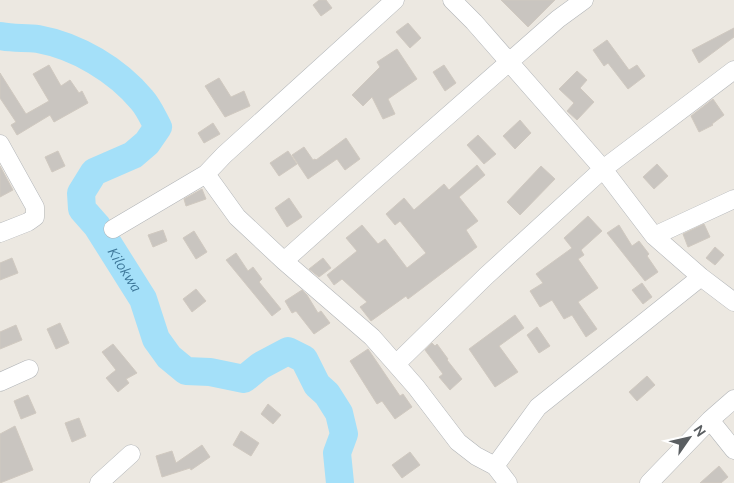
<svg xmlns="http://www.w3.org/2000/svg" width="734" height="483" font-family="Ubuntu,sans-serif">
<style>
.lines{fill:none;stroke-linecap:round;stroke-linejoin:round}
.river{stroke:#a4e0f9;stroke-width:28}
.building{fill:#c9c5c0;stroke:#d0c9c0}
.minor-casing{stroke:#b2b5b8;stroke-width:19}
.minor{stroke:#fff;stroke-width:18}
.labels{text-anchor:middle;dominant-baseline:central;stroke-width:4;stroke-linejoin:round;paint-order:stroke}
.water-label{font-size:14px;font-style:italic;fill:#3d7799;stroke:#fff}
</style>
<rect width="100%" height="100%" fill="#ece8e1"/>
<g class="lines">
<path class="river" id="s1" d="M0 36C13 39 26 37 38 39 77 46 117 70 142 100 149 108 153 118 158 127L147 143 133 155 94 172 81 193 82 209 97 226 143 299 156 339 169 357 186 371 210 372 244 379 260 366 288 351 304 359 317 385 327 394 339 413 344 434 337 453 340 483"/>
</g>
<path class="building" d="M319 0H326L332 8 321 16 313 5Z
M501 0H555L528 27Z
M408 23 421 38 410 48 396 32Z
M734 28V37L699 63 692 50Z
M607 40 629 70 637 65 645 76 628 89 608 63 604 66 593 50Z
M397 49 417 79 388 99 395 114 383 119 372 97 363 106 352 95 380 67 377 62Z
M49 65 61 86 70 80 79 93 82 91 88 103 54 122 50 115 17 135 11 125 16 122 0 98V73L26 114 49 101 33 74Z
M444 65 456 83 445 91 433 72Z
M577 71 587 80 580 88 594 102 577 120 567 111 574 103 559 89Z
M219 78 231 97 244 91 250 106 225 117 205 86Z
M713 99 724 115 712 124 713 125 699 132 691 116Z
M520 120 531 133 515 149 503 136Z
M213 123 220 134 204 143 198 133Z
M478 135 496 154 484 164 467 145Z
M346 138 360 159 345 170 337 159 308 179 292 155 304 147 313 160 315 159 316 160Z
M58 151 65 166 52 172 45 157Z
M288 151 297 164 279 176 270 163Z
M657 164 668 176 654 189 643 177Z
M477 165 485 175 459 197 478 221 466 230 477 247 408 299 406 296 371 321 360 307 367 302 342 279 334 285 327 275 357 251 346 238 362 225 378 244 385 239 407 268 426 253 400 221 395 225 386 214 404 198 414 210 444 184 449 190Z
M0 166 13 190 0 197Z
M541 166 555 179 520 215 507 202Z
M202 189 206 199 186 206 184 199Z
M289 198 302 217 287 227 275 208Z
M588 216 602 231 581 250 584 255 578 259 598 288 578 302 597 329 586 337 572 315 564 319 552 300 540 307 530 291 543 283 536 274 572 248 564 238Z
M704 224 710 237 688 247 683 234Z
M619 225 632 246 639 241 649 254 647 256 658 272 645 281 607 233Z
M163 230 167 241 153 247 148 235Z
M194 231 207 252 196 259 183 238Z
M715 247 724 255 715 265 706 258Z
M236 253 248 271 253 267 262 279 259 282 281 309 272 316 226 260Z
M12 258 18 273 0 280V263Z
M323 258 331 268 319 277 309 269Z
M642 283 652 297 643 304 632 290Z
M196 289 206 301 192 312 183 299Z
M302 290 307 295 318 313 321 311 330 323 314 334 296 311 292 313 285 301Z
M515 315 524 328 499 346 518 372 495 387 469 349Z
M60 323 69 343 56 349 47 329Z
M16 325 22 340 0 349V332Z
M537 327 550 346 539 353 527 335Z
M432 343 435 346 437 344 448 359 447 360 462 379 450 390 439 377 443 374 425 350Z
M113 344 137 373 126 379 129 383 118 392 106 378 116 370 102 352Z
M368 349 400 396 403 394 412 407 395 419 382 401 377 404 350 361Z
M647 376 655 385 637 401 629 392Z
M28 395 36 413 21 419 14 401Z
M268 404 281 415 273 424 261 414Z
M79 418 86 436 72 442 65 423Z
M15 426 33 470 0 483V434Z
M241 431 259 443 251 456 233 445Z
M202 445 210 457 191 470 190 468 162 477 156 456 172 451 176 463Z
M410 452 420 465 402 478 392 465Z
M719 466 728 477 721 483H700Z"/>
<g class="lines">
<defs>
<path id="minor" d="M452 0 474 22 603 169 654 236 701 277 734 302
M0 144 35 207V217L28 222 0 233
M206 174 237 217 284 261 372 337 416 387 458 442 476 456 495 466 508 483
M113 229 206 174 224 155 395 0
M654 236 734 199
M284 261 369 185 558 19 584 0
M396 364 486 276 603 169 734 70
M0 382 29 369
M710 420 734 450
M495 466 538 407 701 277
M99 483 131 454
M649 483 710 420 734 399"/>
</defs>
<use href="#minor" class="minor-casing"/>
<use href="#minor" class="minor"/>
</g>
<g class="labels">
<g class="water-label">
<text stroke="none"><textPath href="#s1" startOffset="388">Kilokwa</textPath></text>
</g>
</g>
<g transform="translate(689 438) rotate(56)" stroke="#ffffff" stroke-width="4" paint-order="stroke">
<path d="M0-4L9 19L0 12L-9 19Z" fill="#5a5e61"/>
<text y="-8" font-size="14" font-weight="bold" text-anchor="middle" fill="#5a5e61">N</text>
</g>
</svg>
